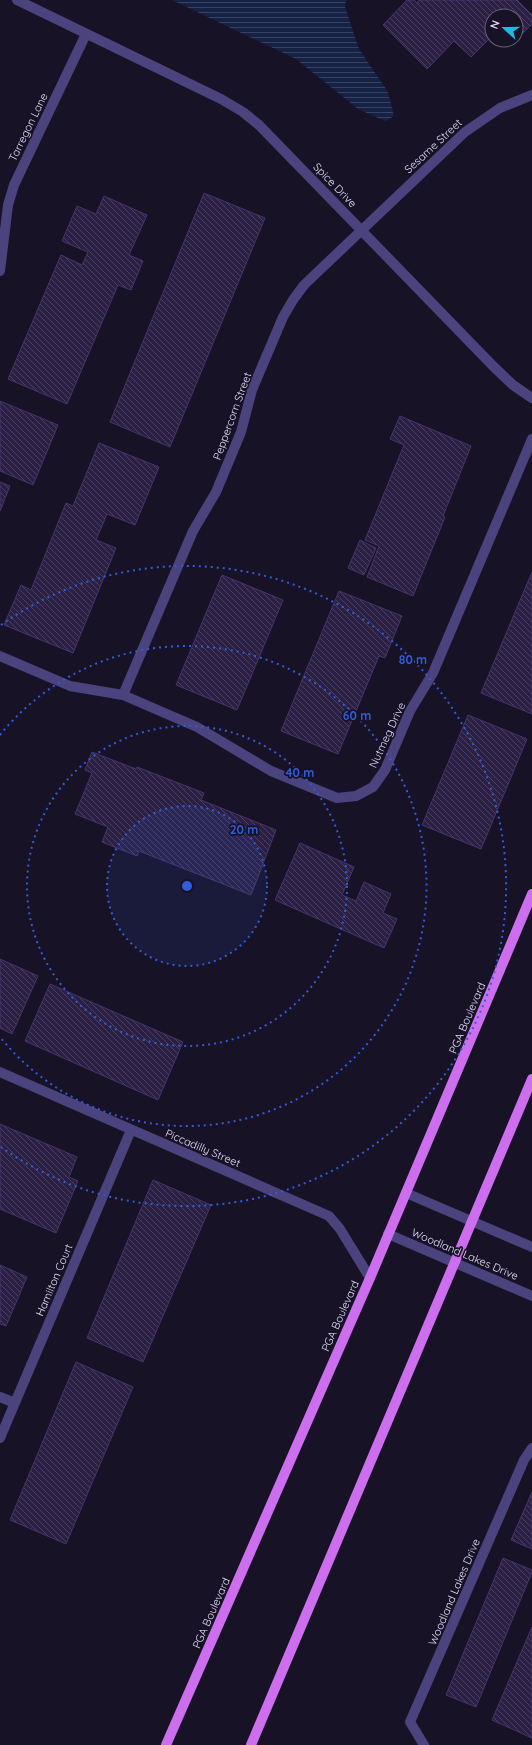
<svg xmlns="http://www.w3.org/2000/svg" width="532" height="1745" font-family="Quicksand,sans-serif">
<style>
.water{fill:url(#water-rules)}
.building{fill:url(#building-back-hatch);stroke:#46356c}
.lines{fill:none;stroke-linecap:round;stroke-linejoin:round}
.minor{stroke:#4b437e;stroke-width:10}
.major{stroke:#cc6eed;stroke-width:10}
.ring{fill:none;stroke:#315cdb;stroke-width:2;stroke-dasharray:2 4}
.labels{text-anchor:middle;dominant-baseline:central;stroke-width:3.5;stroke-linejoin:round;paint-order:stroke}
.street-label{font-size:11px;fill:#e1dafa;stroke:#171225}
.centre{fill:#315cdb;stroke:#171225;stroke-width:2}
.ring-label{font-size:12px;text-anchor:middle;font-weight:bold;fill:#315cdb;stroke:#171225;stroke-width:3.5;stroke-linejoin:round;paint-order:stroke}
</style>
<defs>
<pattern id="water-rules" width="6" height="5" patternUnits="userSpaceOnUse"><rect width="6" height="5" fill="#152246"/><path d="M0 2.5h6" fill="none" stroke="#374262"/></pattern>
<pattern id="building-back-hatch" width="6" height="6" patternUnits="userSpaceOnUse"><rect width="6" height="6" fill="#2b2043"/><path d="M-1 5l2 2M0 0l6 6M5-1l2 2" fill="none" stroke="#49405f"/></pattern>
</defs>
<rect width="100%" height="100%" fill="#171225"/>
<path class="water" d="M172 0H346L345 7 359 49 388 92 394 116 385 121 358 109 296 59Z"/>
<path class="building" d="M407 0H414L417 3 419 0H517L532 15V24L516 40V16H492V36L471 57 454 41 427 69 383 25Z
M204 193 265 218 170 447 110 422Z
M104 196 147 215 129 255 143 261 131 290 118 285 67 404 8 379 61 255 82 265 88 252 62 241 77 206 96 214Z
M0 401 58 425 33 485 0 471Z
M400 416 471 446 443 516 445 517 413 596 367 577 379 546 365 540 404 445 390 439Z
M99 443 159 467 135 525 107 514 96 540 116 548 73 653 4 625 21 585 31 590 66 503 73 506Z
M0 482 10 486 0 511Z
M360 540 376 548 364 575 348 568Z
M532 572V714L481 693Z
M222 575 283 600 237 710 176 685Z
M339 591 402 616 385 658 379 656 338 754 281 731Z
M468 715 527 739 481 849 422 825Z
M92 752 136 769 137 767 204 793 201 800 276 830 251 895 139 851 137 856 102 842 108 827 75 814 92 773 85 770Z
M300 843 354 867 342 895 356 901 364 882 391 894 383 913 397 919 384 948 275 900Z
M0 959 38 976 12 1034 0 1028Z
M50 984 183 1042 158 1100 25 1041Z
M0 1124 77 1157 69 1177 78 1181 56 1233 0 1209Z
M153 1180 211 1205 143 1362 87 1338Z
M0 1265 27 1277 6 1326 0 1324Z
M76 1362 133 1387 66 1544 10 1520Z
M532 1492V1549L511 1540Z
M503 1558 532 1570V1572L476 1707 446 1695Z
M532 1627V1738L492 1720Z"/>
<g class="lines">
<path class="minor" d="M17 0 221 99 243 112 259 125 494 367 513 385 532 398
M0 271 8 205 14 185 86 34
M0 656 70 686 123 695 197 727 271 771 337 798 356 796 373 787 385 770 410 711 433 673 532 439
M123 695 193 531 216 492 241 432 252 390 283 317 293 300 304 285 465 132 500 108 532 95
M0 1072 329 1216 340 1229 370 1278
M406 1193 532 1247
M388 1234 532 1296
M0 1397 15 1403
M0 1438 131 1130
M424 1745 410 1722 524 1460 532 1448"/>
<path class="major" d="M166 1745 370 1278 532 894
M251 1745 532 1079"/>
</g>
<circle cx="187" cy="886" r="80" fill="#315cdb" fill-opacity=".12"/>
<g class="ring">
<circle cx="187" cy="886" r="80"/>
<circle cx="187" cy="886" r="160"/>
<path d="M0 735A240 240 0 1 1 0 1037"/>
<path d="M1 625A320 320 0 1 1 1 1147"/>
</g>
<g class="labels">
<g class="street-label">
<text transform="translate(28 127) rotate(-64)">Tarregon Lane</text>
<text transform="translate(433 146) rotate(-43)">Sesame Street</text>
<text transform="translate(335 185) rotate(46)">Spice Drive</text>
<text transform="translate(232 416) rotate(-70)">Peppercorn Street</text>
<text transform="translate(387 735) rotate(-65)">Nutmeg Drive</text>
<text transform="translate(467 1018) rotate(-67)">PGA Boulevard</text>
<text transform="translate(203 1148) rotate(23)">Piccadilly Street</text>
<text transform="translate(465 1254) rotate(23)">Woodland Lakes Drive</text>
<text transform="translate(54 1280) rotate(-67)">Hamilton Court</text>
<text transform="translate(340 1316) rotate(-66)">PGA Boulevard</text>
<text transform="translate(454 1592) rotate(-67)">Woodland Lakes Drive</text>
<text transform="translate(211 1613) rotate(-66)">PGA Boulevard</text>
</g>
</g>
<circle cx="187" cy="886" r="6" class="centre"/>
<g class="ring-label">
<text x="413" y="664">80 m</text>
<text x="357" y="720">60 m</text>
<text x="300" y="777">40 m</text>
<text x="244" y="834">20 m</text>
</g>
<g transform="translate(504 28) rotate(291)"><circle r="19" fill="#171225" stroke="#68627a"/>
<path d="M0-3L7 15L0 10L-7 15Z" fill="#1dbae3"/>
<text y="-6" font-size="11" font-weight="bold" text-anchor="middle" fill="#e1dafa">N</text>
</g>
</svg>
